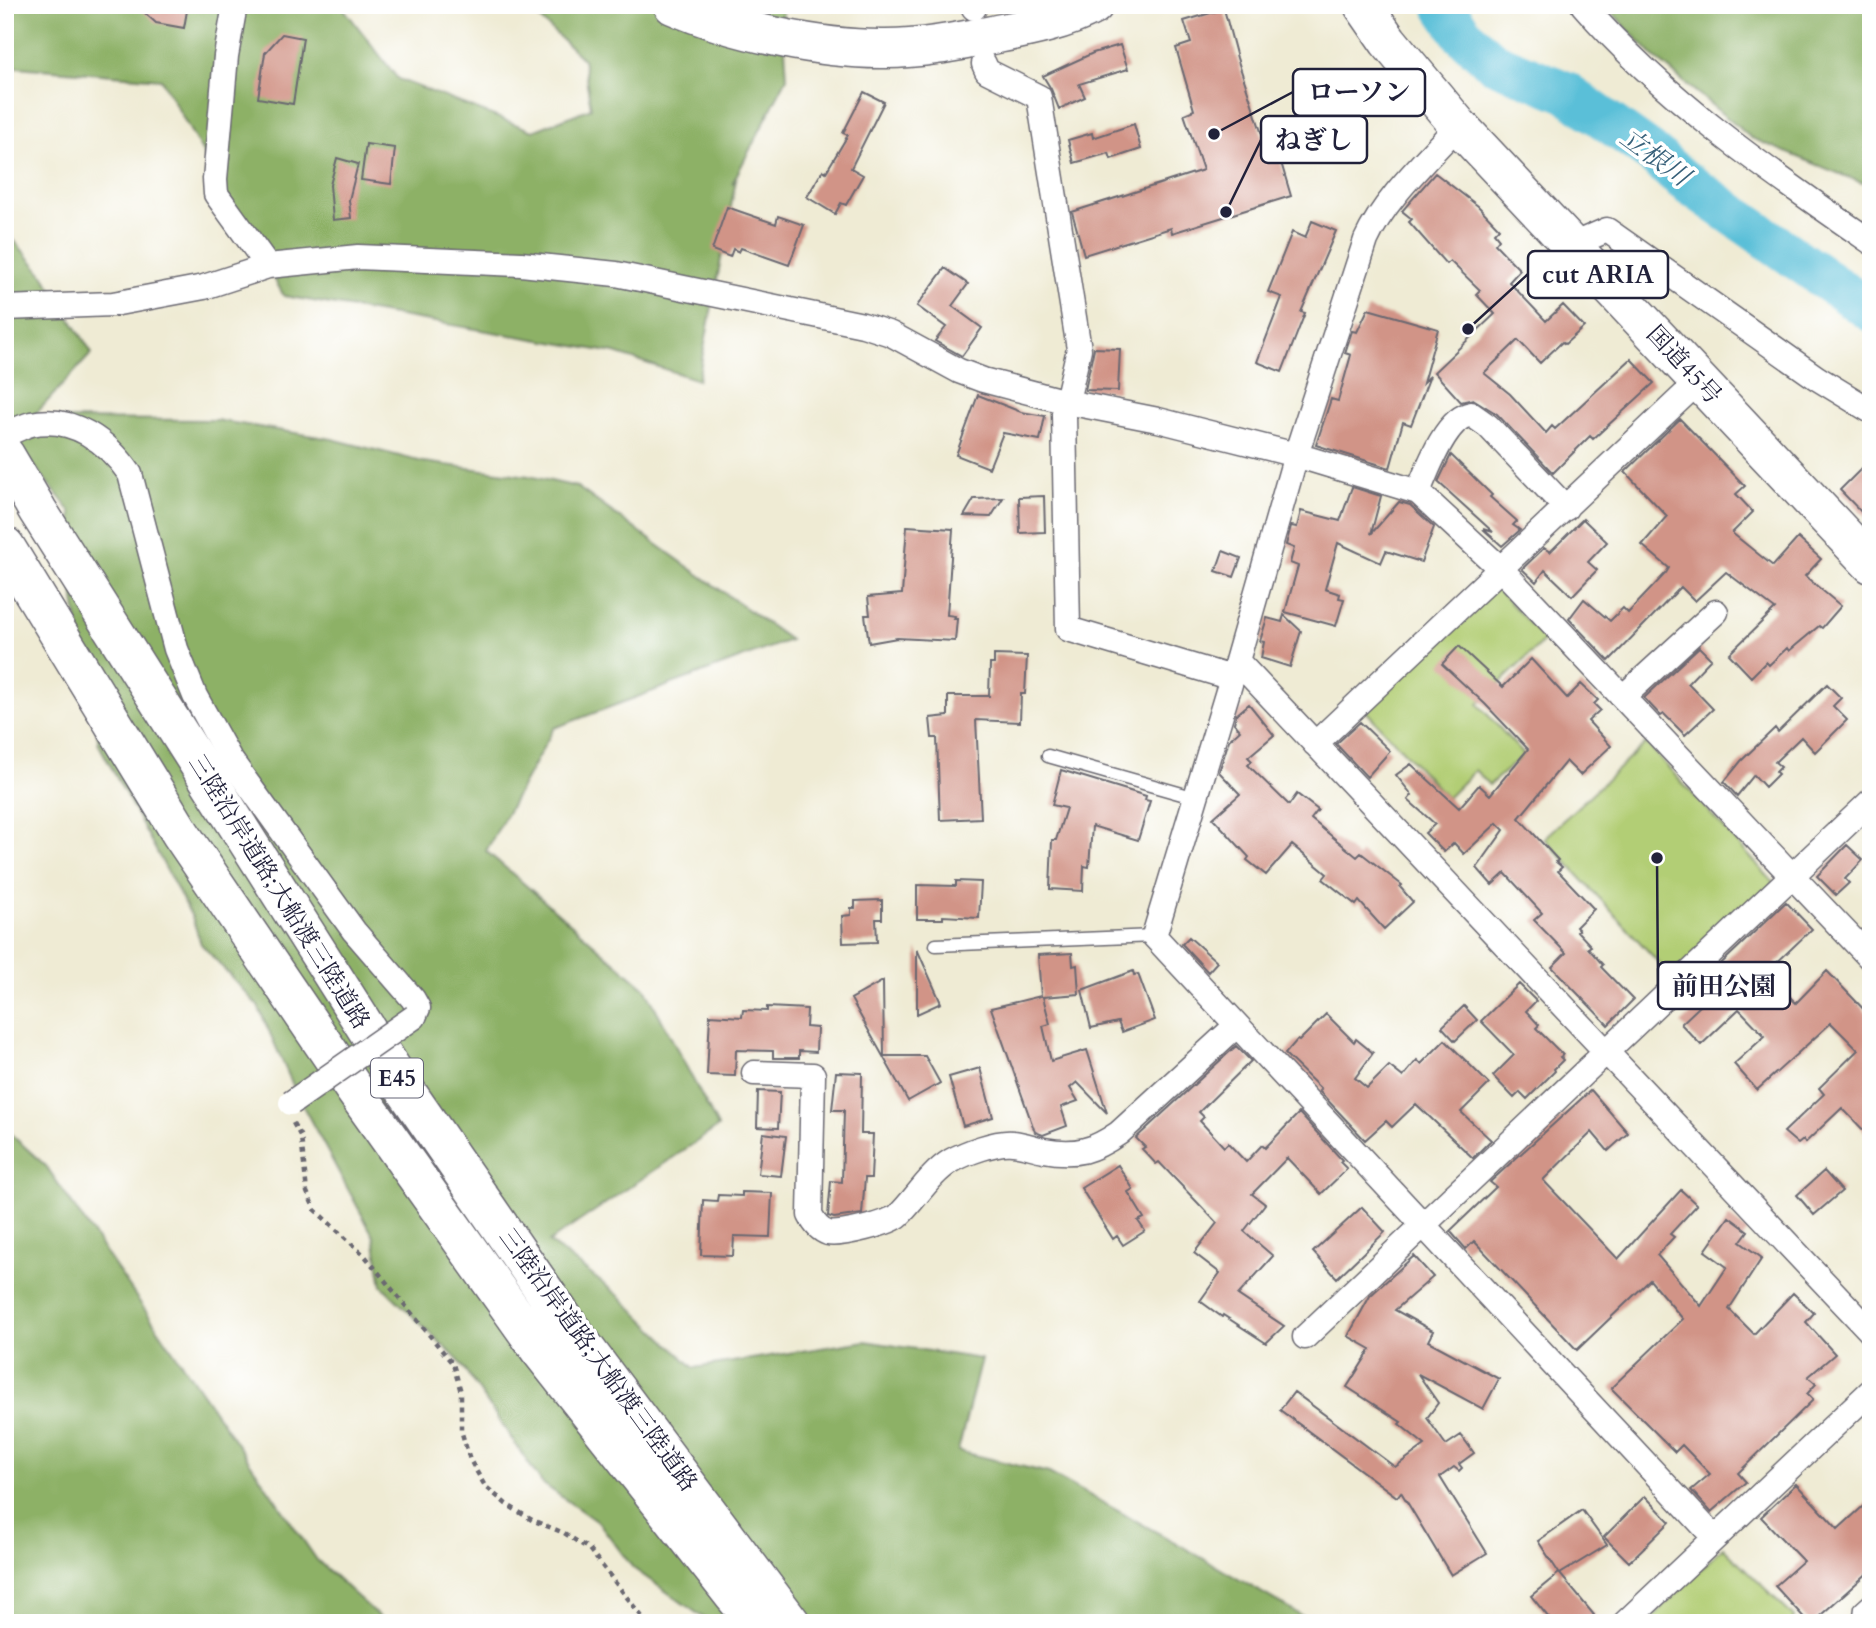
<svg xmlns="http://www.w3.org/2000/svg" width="1876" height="1628" font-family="Cardo,'Noto Serif JP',serif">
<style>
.green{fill:#b2ce75;stroke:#6a7858;stroke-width:2}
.forest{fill:#8db166;stroke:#586a50;stroke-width:2}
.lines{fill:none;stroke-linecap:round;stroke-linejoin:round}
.river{stroke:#5abfd8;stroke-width:42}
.building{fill:#d19487}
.lane-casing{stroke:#6a6871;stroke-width:15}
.street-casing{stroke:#6a6871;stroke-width:27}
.highway-casing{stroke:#6a6871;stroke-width:41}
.path{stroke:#6a6871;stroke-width:4.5;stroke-dasharray:5 5;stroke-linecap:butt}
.lane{stroke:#fff;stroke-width:12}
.street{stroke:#fff;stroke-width:24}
.highway{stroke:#fff;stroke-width:38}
.street-bridge-casing{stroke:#6a6871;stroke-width:27;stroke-linecap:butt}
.street-bridge{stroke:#fff;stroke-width:24}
.labels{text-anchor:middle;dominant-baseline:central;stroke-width:7;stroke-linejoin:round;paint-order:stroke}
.shield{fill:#fff;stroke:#646476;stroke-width:2}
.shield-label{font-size:23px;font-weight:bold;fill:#22223b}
.street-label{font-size:24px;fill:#22223b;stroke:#fff}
.water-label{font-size:26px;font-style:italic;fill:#38617a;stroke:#fff}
.leader{fill:none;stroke:#22223b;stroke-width:2.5}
.callout-dot{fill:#22223b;stroke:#fff;stroke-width:2.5}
.callout{fill:#fff;stroke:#22223b;stroke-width:2.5}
.callout-label{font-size:26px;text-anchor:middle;font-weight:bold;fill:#22223b}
</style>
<rect width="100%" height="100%" fill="#fff"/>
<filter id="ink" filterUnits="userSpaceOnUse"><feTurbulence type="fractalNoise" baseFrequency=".0143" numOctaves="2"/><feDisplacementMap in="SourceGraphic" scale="14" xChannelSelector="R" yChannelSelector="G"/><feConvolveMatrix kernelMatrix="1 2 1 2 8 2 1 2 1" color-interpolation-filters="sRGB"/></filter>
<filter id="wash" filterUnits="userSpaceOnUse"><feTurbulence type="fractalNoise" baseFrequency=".00686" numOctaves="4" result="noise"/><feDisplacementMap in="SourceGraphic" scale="28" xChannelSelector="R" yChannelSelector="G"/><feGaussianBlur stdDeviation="1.57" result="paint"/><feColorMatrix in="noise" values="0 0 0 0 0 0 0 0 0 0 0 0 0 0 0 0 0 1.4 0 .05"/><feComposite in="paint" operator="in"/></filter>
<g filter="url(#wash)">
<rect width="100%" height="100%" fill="#efebd4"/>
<path class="green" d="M1494 586 1545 640 1478 704 1524 755 1489 785 1475 770 1447 798 1363 708Z
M1646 743 1774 883 1672 977 1544 838Z
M1723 1547 1794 1617 1792 1623H1647Z"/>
<path class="forest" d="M5 5H341L398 79 533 131 591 108 583 59 525 5H782L787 78 732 184 736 180 698 380 615 353 284 296 161 79 5 66Z
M1605 5H1871V181L1862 183 1751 138 1653 56Z
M5 230 42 273 92 353 31 419 216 420 332 439 423 462 529 476 577 487 790 640 554 728 486 851 645 988 718 1127 549 1242 618 1295 694 1368 865 1341 981 1359 958 1451 1049 1473 1173 1541 1314 1623H711L633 1568 600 1524 542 1483 458 1360 382 1286 374 1237 299 1099 258 1006 201 944 192 917 99 745 74 600 71 512 31 462 5 444Z
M5 1129 46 1166 317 1560 386 1623H5Z"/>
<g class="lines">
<path class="river" d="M1443 5 1463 35 1493 62 1566 92 1649 151 1682 179 1871 311"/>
</g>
<g id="blocks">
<path class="building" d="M136 5H188L184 28 156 23Z
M1224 9 1237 58 1271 162 1280 159 1291 196 1172 233 1171 228 1084 255 1072 212 1203 170 1184 114 1194 110 1176 48 1191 43 1184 21Z
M282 34 303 38 293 104 258 98 265 53Z
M1120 45 1128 69 1079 84 1085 97 1059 109 1051 89 1043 76 1093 53Z
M864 92 884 102 851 168 863 175 846 205 841 203 835 214 807 197 823 170 826 172 848 135 843 133Z
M1134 124 1141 149 1111 159 1109 153 1074 163 1068 140 1092 133 1093 138Z
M366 144 395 148 391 184 361 180Z
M337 158 358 164 349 200 351 218 333 220 330 185Z
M1435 173 1478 206 1499 228 1494 233 1499 239 1495 244 1520 270 1509 282 1546 321 1563 305 1584 327 1565 344 1562 342 1540 363 1518 340 1484 373 1510 394 1546 433 1552 426 1555 429 1631 359 1654 383 1593 439 1590 436 1553 473 1497 414 1473 399 1461 402 1434 372 1495 314 1476 294 1480 290 1450 261 1446 264 1409 222 1412 219 1402 211Z
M727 207 776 224 778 216 804 225 789 265 741 248 739 252 733 249 730 257 712 250Z
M1312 221 1336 231 1301 312 1305 313 1282 372 1257 362 1282 297 1268 292 1292 232 1305 238Z
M945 268 968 284 952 306 982 328 962 356 935 341 946 327 917 306Z
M1368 309 1438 329 1423 383 1430 376 1411 425 1403 422 1390 468 1316 445 1331 399 1338 401 1351 355 1345 353 1352 331 1357 332Z
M1094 348 1120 349 1118 391 1085 390Z
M978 395 1021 412 1045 416 1040 440 1003 433 989 468 956 455Z
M1680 419 1745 486 1736 494 1753 512 1732 533 1773 566 1798 538 1821 559 1805 576 1841 606 1822 628 1819 626 1789 651 1787 648 1769 665 1766 662 1751 677 1729 654 1775 609 1726 572 1695 601 1681 587 1609 661 1569 619 1584 599 1610 621 1623 608 1628 613 1666 573 1669 568 1642 545 1667 516 1625 472Z
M1451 455 1492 495 1490 497 1517 521 1513 525 1520 530 1502 546 1483 529 1493 532 1438 482Z
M1871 459V522L1840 490Z
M1352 487 1381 496 1371 534 1399 502 1410 505 1434 527 1421 562 1386 551 1381 563 1338 543 1325 589 1340 594 1339 598 1344 599 1336 626 1285 612 1298 566 1290 563 1294 548 1286 545 1291 526 1297 527 1301 511 1340 521Z
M1044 496 1045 532 1020 533 1019 497Z
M1003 498 991 517 964 516 974 499Z
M1583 519 1607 542 1588 562 1597 570 1572 596 1545 570 1536 582 1522 569 1544 548 1550 552Z
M907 526 953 529 947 615 955 616 954 619H957L955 641 897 638 869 643 865 615H870L868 597 902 594Z
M1223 551 1241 558 1234 577 1216 571Z
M1284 615 1301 631 1290 667 1261 658 1264 642 1260 641 1267 618 1282 622Z
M1459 646 1503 687 1531 659 1567 698 1581 684 1598 700 1594 704 1600 710 1588 721 1611 746 1580 775 1566 761 1519 818 1558 860 1556 862 1562 867 1558 871 1594 909 1576 927 1579 930 1577 931 1591 946 1588 948 1603 965 1601 967 1633 1000 1608 1025 1552 967 1566 953 1534 920 1542 913 1505 873 1492 885 1477 868 1504 830 1497 823 1464 854 1454 843 1444 852 1425 833 1435 824 1408 800 1412 795 1396 775 1411 764 1459 808 1479 785 1490 795 1528 749 1485 704 1442 664Z
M1699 647 1711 659 1688 683 1713 709 1685 735 1664 714 1661 716 1644 698Z
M994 655 1027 656 1025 694H1021L1020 722 976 720 981 818 940 820 937 738H932L930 718 948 716V696H989L990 664H994Z
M1827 684 1841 698 1833 706 1847 720 1815 752 1801 737 1775 762 1781 767 1776 772 1778 774 1765 787 1754 775 1737 796 1724 782 1741 761 1775 728 1778 732Z
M1249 704 1274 735 1248 757 1252 761 1248 765 1289 805 1297 794 1318 810 1311 819 1357 857 1361 853 1402 885 1400 887 1413 902 1384 929 1359 901 1356 905 1323 879 1327 874 1292 845 1266 875 1247 860 1249 857 1213 818 1240 794 1219 772 1229 740 1240 730 1234 723 1236 715Z
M1360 722 1390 751 1367 777 1336 744Z
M1061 770 1146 796 1145 800 1150 801 1138 840 1092 826 1089 867 1084 866 1083 891 1050 889 1052 840H1056L1066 808 1052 805Z
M1847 845 1863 860 1845 879 1849 883 1836 895 1817 876Z
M956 881 981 882 979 918 943 916V919H917V885L956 886Z
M882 900V919H876L877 942 843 943 842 916 851 915V908H855V901Z
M1786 902 1812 929 1766 973 1796 1003 1827 971 1871 1017V1138L1842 1108 1805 1143 1803 1140 1798 1144 1784 1132 1824 1094 1819 1088 1858 1050 1831 1023 1757 1090 1734 1064 1765 1036 1739 1009 1701 1045 1681 1024 1718 989 1707 977Z
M1189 937 1217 962 1208 972 1182 944Z
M917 949 941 1003 917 1014Z
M1072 953 1073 966 1077 965 1079 994 1043 997 1050 1024 1043 1026 1051 1061 1087 1050 1107 1113 1077 1082 1070 1088 1078 1101 1061 1107 1067 1126 1043 1135 1035 1132 991 1008 1041 996 1038 955Z
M1133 971 1134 975 1138 974 1155 1020 1122 1032 1118 1022 1091 1028 1082 990Z
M883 981 884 1056H925L940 1083 908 1101 851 999Z
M1519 984 1536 1001 1526 1011 1539 1025 1536 1028 1563 1055 1560 1057 1563 1060 1554 1069 1555 1071 1527 1099 1520 1092 1514 1098 1493 1076 1514 1055 1481 1021Z
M1464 1006 1477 1020 1455 1041 1442 1027Z
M767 1007 807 1009 806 1027 817 1028 816 1052 799 1051V1058H773V1051L736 1050 735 1076 707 1075 710 1015 742 1017 743 1010 767 1011Z
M1326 1014 1354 1042 1356 1039 1373 1053 1355 1078 1367 1088 1389 1066 1403 1077 1417 1060 1421 1064 1445 1040 1489 1084 1461 1112 1491 1140 1473 1158 1416 1104 1392 1127 1386 1121 1365 1140 1319 1091 1321 1089 1285 1054 1297 1040 1299 1041Z
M1236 1046 1251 1061 1199 1112 1204 1117 1200 1121 1224 1147 1228 1143 1246 1162 1262 1145 1265 1148 1299 1113 1342 1160 1340 1162 1347 1169 1321 1194 1287 1158 1252 1194 1265 1204 1244 1231 1273 1256 1238 1295 1284 1326 1266 1343 1223 1315 1222 1317 1200 1301 1220 1273 1194 1253 1217 1223 1159 1162 1156 1164 1142 1149 1145 1147 1136 1138Z
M980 1068 993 1117 963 1126 949 1077Z
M836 1072 862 1073 861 1134H873L871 1178H865L862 1214 834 1218 828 1216 831 1181 842 1182 844 1110H832Z
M1591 1090 1628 1133 1608 1151 1592 1132 1543 1180 1618 1259 1681 1190 1697 1205 1670 1234 1674 1237 1657 1255 1701 1306 1727 1267 1705 1251 1729 1217 1748 1231 1740 1242 1762 1258 1729 1309 1754 1334 1793 1293 1814 1313 1806 1322 1835 1354 1808 1377 1816 1384 1807 1394 1813 1400 1738 1473 1746 1482 1711 1512 1691 1490 1710 1474 1682 1445 1675 1452 1611 1388 1683 1319 1650 1280 1577 1350 1474 1241 1466 1249 1450 1231 1496 1187 1490 1182Z
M758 1091 780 1092 778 1128 757 1127Z
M763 1133 786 1136 781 1176 758 1174Z
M1118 1165 1133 1189 1128 1192 1144 1218 1138 1221 1145 1231 1123 1245 1117 1236 1113 1239 1081 1188Z
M1824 1171 1842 1191 1814 1215 1797 1195Z
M742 1192 772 1193 770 1237 734 1236 733 1256 701 1255 703 1200 717 1201 718 1195 742 1196Z
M1362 1207 1385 1232 1337 1278 1313 1252Z
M1414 1256 1433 1277 1395 1310 1433 1331 1428 1341 1499 1379 1483 1409 1418 1374 1438 1403 1427 1418 1446 1445 1461 1435 1474 1453 1459 1464 1462 1468 1459 1471 1454 1467 1440 1477 1487 1553 1451 1575 1401 1492 1397 1497 1280 1410 1294 1392 1395 1467 1425 1445 1399 1424 1401 1422 1347 1387 1371 1349 1348 1336 1370 1296Z
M1796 1484 1838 1529 1871 1499V1570L1812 1623H1809L1775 1586 1803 1561 1761 1517Z
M1645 1496 1670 1522 1629 1562 1604 1537Z
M1582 1510 1607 1545 1560 1574 1594 1615 1585 1623H1553L1531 1596 1559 1573 1538 1541Z"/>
</g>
</g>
<g filter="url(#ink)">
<use href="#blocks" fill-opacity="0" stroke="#6a6871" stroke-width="2"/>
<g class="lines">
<defs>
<path id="lane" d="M1048 756 1196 798
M936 945 1154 936
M1859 1623 1861 1608 1871 1599"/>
<path id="street" d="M235 5 226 56 215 179 216 194 268 266
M974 5V8
M1583 5C1665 100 1768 171 1871 242
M984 64 987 71 1039 97 1079 349 1064 414 1068 629 1232 678
M1458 125C1427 160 1385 198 1366 240L1296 455 1237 661 1154 936 1714 1537
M1570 246 1607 230 1817 378 1871 411
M5 308 113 304 204 287 268 266 358 257 521 264 616 274 863 325 891 334 959 371 983 380 1067 402 1158 420 1296 455 1418 492 1501 569 1871 959
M5 435C14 431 23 426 31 424 73 415 108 442 130 474L176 649 195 696 230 759 354 931 413 999 418 1008 414 1017
M1418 492C1427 471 1445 418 1471 414L1488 426 1566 508
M1237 661 1871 1332
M1623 697 1716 612
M1315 744 1699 381
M754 1073 813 1075 810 1215C814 1223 819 1230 828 1233 840 1236 891 1223 899 1215 917 1197 930 1174 951 1161 965 1153 997 1141 1013 1143 1023 1144 1034 1148 1044 1150 1076 1156 1093 1151 1119 1133L1237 1025
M1305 1337 1871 801
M1625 1623 1871 1391"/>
<path id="highway" d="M673 5C732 31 822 50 886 49 923 49 961 41 997 34 1029 28 1065 21 1094 5
M1363 5 1388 41 1458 125 1871 564
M5 455 38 511 404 1088 570 1328 791 1623
M5 546 181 834 354 1089 539 1349 734 1596 757 1623"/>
</defs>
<use href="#lane" class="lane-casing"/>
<use href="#street" class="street-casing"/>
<use href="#highway" class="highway-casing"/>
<path class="path" d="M293 1123 301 1137 307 1192 315 1210 365 1256 453 1364 461 1392V1430L470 1460 485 1486 506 1504 532 1520 564 1533 589 1549 647 1623"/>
<use href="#lane" class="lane"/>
<use href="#street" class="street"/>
<use href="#highway" class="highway"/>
<defs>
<path id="street-bridge" d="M291 1103 414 1017"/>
</defs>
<use href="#street-bridge" class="street-bridge-casing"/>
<use href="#street-bridge" class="street-bridge"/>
</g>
</g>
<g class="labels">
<rect class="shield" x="371" y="1058.5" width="52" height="39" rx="5"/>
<g class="shield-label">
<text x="397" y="1078">E45</text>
</g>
<g class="street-label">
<text transform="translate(1684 365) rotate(47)">国道45号</text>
<text transform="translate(279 892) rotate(58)">三陸沿岸道路;大船渡三陸道路</text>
<text transform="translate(598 1360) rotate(54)">三陸沿岸道路;大船渡三陸道路</text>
</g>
<g class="water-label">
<text transform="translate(1655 157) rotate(36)">立根川</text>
</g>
</g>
<path class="leader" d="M1214 134L1293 92M1226 212L1261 140M1468 329L1528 274M1657 858L1658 986"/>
<g class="callout-dot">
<circle cx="1214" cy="134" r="7"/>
<circle cx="1226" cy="212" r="7"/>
<circle cx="1468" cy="329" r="7"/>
<circle cx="1657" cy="858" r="7"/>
</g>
<g class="callout">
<rect x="1293" y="69" width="132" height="47" rx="7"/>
<rect x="1261" y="116" width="106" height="47" rx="7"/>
<rect x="1528" y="251" width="140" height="47" rx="7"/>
<rect x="1658" y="962" width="132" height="47" rx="7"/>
</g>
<g class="callout-label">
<text x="1359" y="101">ローソン</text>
<text x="1314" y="149">ねぎし</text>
<text x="1598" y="283">cut ARIA</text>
<text x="1724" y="995">前田公園</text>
</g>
<rect width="1876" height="1628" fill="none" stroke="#fff" stroke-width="28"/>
</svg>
